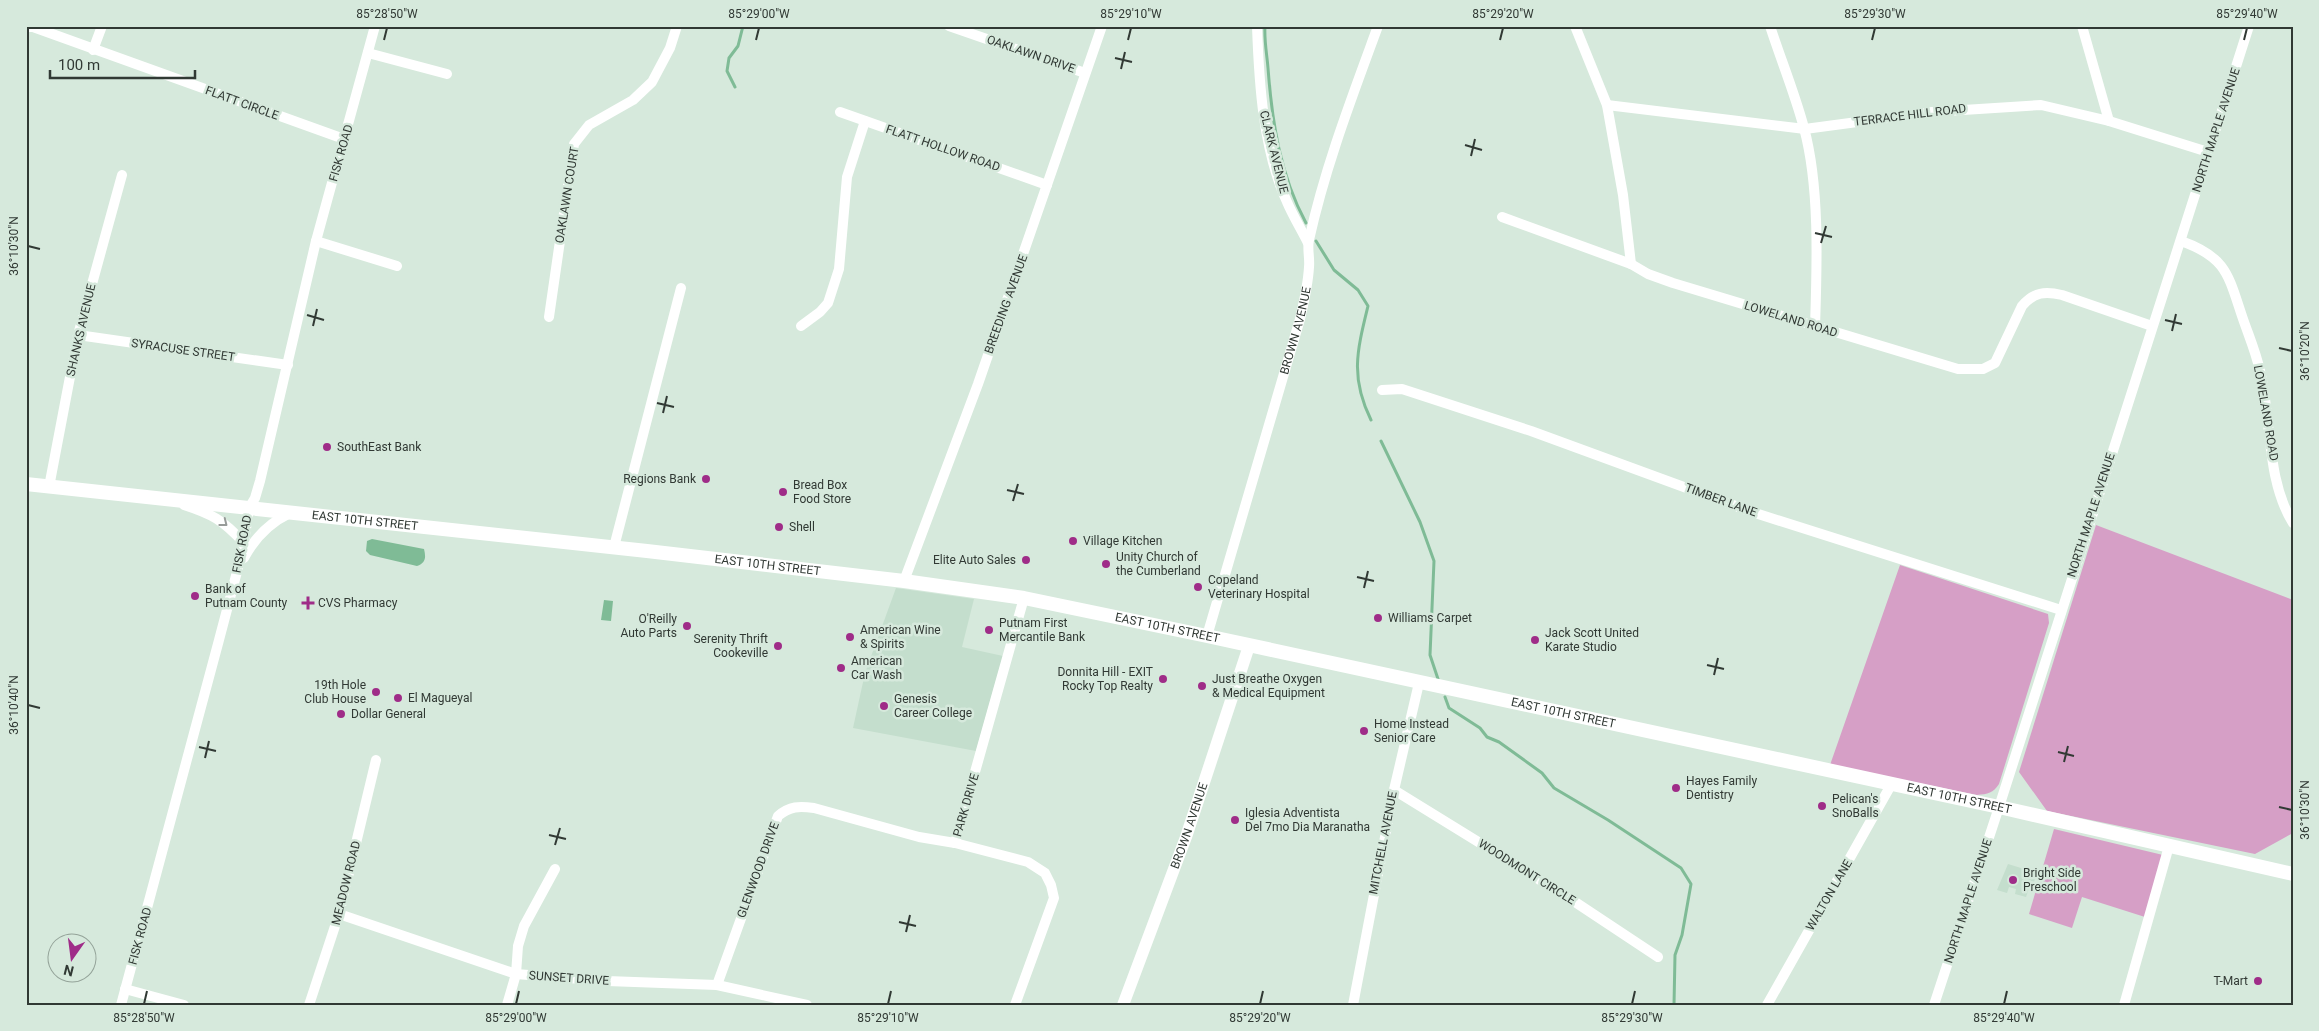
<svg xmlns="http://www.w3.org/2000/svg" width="2319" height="1031" font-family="Roboto,sans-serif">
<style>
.built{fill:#c4decd}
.forest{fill:#d69fc6}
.water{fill:#7fbb96}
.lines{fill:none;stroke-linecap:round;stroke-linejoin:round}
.stream{stroke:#7fbb96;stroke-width:3}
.minor{stroke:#fff;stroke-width:10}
.tertiary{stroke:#fff;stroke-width:12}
.secondary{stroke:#fff;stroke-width:14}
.oneway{stroke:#989c9a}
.ticks{fill:none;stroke:#313934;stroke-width:2}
.poi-dot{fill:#9f2c88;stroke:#d6e9dc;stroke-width:2}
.labels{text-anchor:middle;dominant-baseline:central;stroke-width:5;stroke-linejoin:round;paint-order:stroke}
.street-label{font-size:12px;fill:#313934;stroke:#d6e9dc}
.poi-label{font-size:12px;fill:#313934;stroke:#d6e9dc;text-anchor:start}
.neatline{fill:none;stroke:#313934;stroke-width:2}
.ticks-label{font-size:12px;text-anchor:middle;fill:#313934}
</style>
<rect width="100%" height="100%" fill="#d6e9dc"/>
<path class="built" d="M896 588 974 599 962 647 1003 656 976 751 853 728 865 673Z
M2008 864 2037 873 2034 882 2026 879 2024 887 2029 888 2026 897 2015 894 2016 889 2009 887 2007 893 1997 890Z"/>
<path class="forest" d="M2096 525 2293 600V833L2255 854 2047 811 2019 772Z
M1900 565 2048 614 2049 623 1999 784C1993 793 1988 794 1977 795L1830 765Z
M2054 829 2163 855 2145 917 2082 897 2072 928 2029 914Z"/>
<path class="water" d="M372 539 424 549C426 557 426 563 417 566L370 555 366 551 367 541Z
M604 600 613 601 611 621 601 620Z"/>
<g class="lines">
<path class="stream" d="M1265 26C1264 40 1267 55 1268 68 1272 122 1280 175 1306 223
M735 87 727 71 729 58 738 46 743 26
M1316 241 1334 270 1358 290 1368 306C1357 351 1350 377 1371 420
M1381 441 1420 522 1434 561 1430 655 1438 679
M1445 697 1449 708 1480 728 1487 737 1499 742 1542 773 1554 788 1608 820 1681 868 1691 884 1682 935 1675 955 1674 1005"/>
<g class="minor">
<path d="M949 26 1085 73"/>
<path d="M1257 26C1259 83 1263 150 1287 202 1293 216 1301 229 1308 243"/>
<path d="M1575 26 1607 105 1623 195 1631 264"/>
<path d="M1770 26C1781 60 1795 94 1804 128 1820 187 1817 266 1815 327"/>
<path d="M2082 26 2109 121"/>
<path d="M26 27H33L344 139"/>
<path d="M93 50 102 26"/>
<path d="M368 53 447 74"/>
<path d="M1607 105 1805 129 1932 112 2041 105 2109 121 2208 152"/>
<path d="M840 112 1047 185"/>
<path d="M1502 217 1631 264 1648 274 1673 283 1958 369H1983L1995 363 2022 306C2034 292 2045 291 2062 295L2152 326"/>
<path d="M316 241 397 266"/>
<path d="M2181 241C2226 257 2228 274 2242 316 2248 334 2256 352 2260 371 2272 420 2266 480 2293 523"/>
<path d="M549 317 574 144 589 125 633 100 652 82 670 48 677 26"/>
<path d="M801 326 820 312 828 303 839 269 847 177 865 121"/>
<path d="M78 335 288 365"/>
<path d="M1382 390 1402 389 1531 431 1752 512 2061 610"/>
<path d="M49 487 78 335 122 175"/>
<path d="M184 505C212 514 223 520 244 543"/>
<path d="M614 547 681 288"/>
<path d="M244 558C255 537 269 523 290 513"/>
<path d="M904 581 978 384 1102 26"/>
<path id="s1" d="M1207 636 1300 319C1304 302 1308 285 1309 267 1310 258 1307 249 1309 240 1325 167 1352 97 1378 26"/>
<path d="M1394 790 1566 896 1658 957"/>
<path d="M955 843 1024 598"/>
<path d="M339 914 516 974 607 981 717 985 807 1005"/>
<path d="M717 985 778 816C790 806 799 806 814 808L919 837 955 843 1028 862 1045 873 1051 885 1054 898 1015 1005"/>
<path d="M125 989 184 1005"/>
<path d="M121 1005 219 640 243 549 249 508 255 498 260 481 316 241 375 26"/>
<path d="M309 1005 339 914 376 760"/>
<path d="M507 1005 516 974 518 946 524 926 555 869"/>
<path d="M1353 1005 1394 790 1419 683"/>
<path d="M1767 1005 1891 785"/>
<path d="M1934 1005 1999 807 2249 26"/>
<path d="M2124 1005 2169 846"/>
</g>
<path class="tertiary" id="s2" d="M1123 1005 1186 837 1249 646"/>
<path class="secondary" id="s3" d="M26 484 647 551 904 581 1024 598 1207 636 1999 807 2293 874"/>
</g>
<defs><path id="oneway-chevron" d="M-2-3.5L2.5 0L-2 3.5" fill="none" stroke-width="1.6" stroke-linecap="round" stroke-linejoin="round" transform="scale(1.25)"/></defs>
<use class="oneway" href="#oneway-chevron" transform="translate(224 523) rotate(38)"/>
<path class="ticks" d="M384 40 387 28M756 40 759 28M1128 40 1131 28M1500 40 1503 28M1872 40 1875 28M2244 40 2247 28M1115 58 1132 62M1121 69 1125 52M1465 145 1482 150M1471 156 1475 139M1815 233 1832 237M1821 243 1826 226M28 246 40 249M307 315 324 320M2165 320 2182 324M313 326 317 309M2172 331 2176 314M2279 348 2292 351M657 403 674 407M663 413 667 396M1007 490 1024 494M1013 501 1018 484M1357 577 1374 581M1364 588 1368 571M1707 665 1724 669M1714 675 1718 658M28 705 40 708M199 747 216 751M2058 752 2074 756M205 758 209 741M2064 762 2068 746M2279 807 2292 810M549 835 566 839M555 845 560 828M899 922 916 926M906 932 910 915M144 1004 147 991M516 1004 519 991M888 1004 891 991M1260 1004 1263 991M1632 1004 1635 991M2004 1004 2007 991"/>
<g class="poi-dot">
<circle cx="327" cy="447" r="5"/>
<circle cx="706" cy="479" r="5"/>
<circle cx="783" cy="492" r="5"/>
<circle cx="779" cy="527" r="5"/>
<circle cx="1073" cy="541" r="5"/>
<circle cx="1026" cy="560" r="5"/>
<circle cx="1106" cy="564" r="5"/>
<circle cx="1198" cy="587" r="5"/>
<circle cx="195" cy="596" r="5"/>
<path d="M305.5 595.5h5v5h5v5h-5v5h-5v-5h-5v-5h5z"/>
<circle cx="1378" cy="618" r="5"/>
<circle cx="687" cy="626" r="5"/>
<circle cx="989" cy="630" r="5"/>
<circle cx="850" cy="637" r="5"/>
<circle cx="1535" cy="640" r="5"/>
<circle cx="778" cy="646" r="5"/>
<circle cx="841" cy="668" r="5"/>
<circle cx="1163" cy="679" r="5"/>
<circle cx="1202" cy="686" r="5"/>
<circle cx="376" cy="692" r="5"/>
<circle cx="398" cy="698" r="5"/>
<circle cx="884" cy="706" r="5"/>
<circle cx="341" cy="714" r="5"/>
<circle cx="1364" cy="731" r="5"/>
<circle cx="1676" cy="788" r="5"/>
<circle cx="1822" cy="806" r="5"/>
<circle cx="1235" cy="820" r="5"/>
<circle cx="2013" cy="880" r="5"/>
<circle cx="2258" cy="981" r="5"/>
</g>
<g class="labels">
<g class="street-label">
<text transform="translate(1031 54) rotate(19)">OAKLAWN DRIVE</text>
<text transform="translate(242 103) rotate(20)">FLATT CIRCLE</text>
<text transform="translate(1910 115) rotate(-7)">TERRACE HILL ROAD</text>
<text transform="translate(2216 130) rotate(-72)">NORTH MAPLE AVENUE</text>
<text transform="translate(943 148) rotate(19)">FLATT HOLLOW ROAD</text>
<text transform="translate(1274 152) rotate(76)">CLARK AVENUE</text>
<text transform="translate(341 153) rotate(-74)">FISK ROAD</text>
<text transform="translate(567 195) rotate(-81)">OAKLAWN COURT</text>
<text transform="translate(1006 304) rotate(-70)">BREEDING AVENUE</text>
<text transform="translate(1791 319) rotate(17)">LOWELAND ROAD</text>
<text transform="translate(81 330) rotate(-77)">SHANKS AVENUE</text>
<text stroke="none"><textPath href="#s1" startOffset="318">BROWN AVENUE</textPath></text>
<text transform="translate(183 350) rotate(8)">SYRACUSE STREET</text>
<text transform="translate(2266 413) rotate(80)">LOWELAND ROAD</text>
<text transform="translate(1721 500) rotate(20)">TIMBER LANE</text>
<text transform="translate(2091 515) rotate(-72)">NORTH MAPLE AVENUE</text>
<text stroke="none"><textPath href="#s3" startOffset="341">EAST 10TH STREET</textPath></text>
<text transform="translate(242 544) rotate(-79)">FISK ROAD</text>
<text stroke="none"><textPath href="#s3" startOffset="746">EAST 10TH STREET</textPath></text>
<text stroke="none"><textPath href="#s3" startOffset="1151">EAST 10TH STREET</textPath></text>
<text stroke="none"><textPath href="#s3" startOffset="1556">EAST 10TH STREET</textPath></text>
<text stroke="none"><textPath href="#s3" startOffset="1961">EAST 10TH STREET</textPath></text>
<text transform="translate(966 805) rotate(-74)">PARK DRIVE</text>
<text stroke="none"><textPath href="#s2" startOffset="191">BROWN AVENUE</textPath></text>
<text transform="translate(1383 843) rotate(-79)">MITCHELL AVENUE</text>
<text transform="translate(758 870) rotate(-70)">GLENWOOD DRIVE</text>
<text transform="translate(1527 872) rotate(32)">WOODMONT CIRCLE</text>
<text transform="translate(346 883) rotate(-76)">MEADOW ROAD</text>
<text transform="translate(1829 895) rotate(-60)">WALTON LANE</text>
<text transform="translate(1968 901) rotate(-72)">NORTH MAPLE AVENUE</text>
<text transform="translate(140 936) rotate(-75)">FISK ROAD</text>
<text transform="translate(569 978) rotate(4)">SUNSET DRIVE</text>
</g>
<g class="poi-label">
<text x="337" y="447">SouthEast Bank</text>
<text x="696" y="479" text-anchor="end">Regions Bank</text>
<text x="793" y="485">Bread Box<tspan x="793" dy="14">Food Store</tspan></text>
<text x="789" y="527">Shell</text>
<text x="1083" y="541">Village Kitchen</text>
<text x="1116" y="557">Unity Church of<tspan x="1116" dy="14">the Cumberland</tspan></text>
<text x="1016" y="560" text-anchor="end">Elite Auto Sales</text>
<text x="1208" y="580">Copeland<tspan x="1208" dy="14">Veterinary Hospital</tspan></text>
<text x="205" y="589">Bank of<tspan x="205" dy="14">Putnam County</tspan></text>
<text x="318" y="603">CVS Pharmacy</text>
<text x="1388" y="618">Williams Carpet</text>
<text x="677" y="619" text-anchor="end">O'Reilly<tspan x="677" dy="14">Auto Parts</tspan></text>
<text x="999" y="623">Putnam First<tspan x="999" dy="14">Mercantile Bank</tspan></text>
<text x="860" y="630">American Wine<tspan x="860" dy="14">&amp; Spirits</tspan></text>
<text x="1545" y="633">Jack Scott United<tspan x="1545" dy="14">Karate Studio</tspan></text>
<text x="768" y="639" text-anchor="end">Serenity Thrift<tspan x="768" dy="14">Cookeville</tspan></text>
<text x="851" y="661">American<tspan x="851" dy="14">Car Wash</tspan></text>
<text x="1153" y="672" text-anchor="end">Donnita Hill - EXIT<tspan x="1153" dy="14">Rocky Top Realty</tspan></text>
<text x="1212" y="679">Just Breathe Oxygen<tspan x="1212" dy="14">&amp; Medical Equipment</tspan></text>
<text x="366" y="685" text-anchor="end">19th Hole<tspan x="366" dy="14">Club House</tspan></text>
<text x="408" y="698">El Magueyal</text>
<text x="894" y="699">Genesis<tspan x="894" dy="14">Career College</tspan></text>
<text x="351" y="714">Dollar General</text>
<text x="1374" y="724">Home Instead<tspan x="1374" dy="14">Senior Care</tspan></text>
<text x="1686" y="781">Hayes Family<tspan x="1686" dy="14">Dentistry</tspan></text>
<text x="1832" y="799">Pelican's<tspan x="1832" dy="14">SnoBalls</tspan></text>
<text x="1245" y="813">Iglesia Adventista<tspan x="1245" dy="14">Del 7mo Dia Maranatha</tspan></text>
<text x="2023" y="873">Bright Side<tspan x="2023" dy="14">Preschool</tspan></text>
<text x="2248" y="981" text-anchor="end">T-Mart</text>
</g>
</g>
<rect width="2319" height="1031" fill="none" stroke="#d6e9dc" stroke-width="55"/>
<g transform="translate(72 958) rotate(194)"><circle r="24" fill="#d6e9dc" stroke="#94a399"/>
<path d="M0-4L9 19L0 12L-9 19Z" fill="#9f2c88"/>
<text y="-8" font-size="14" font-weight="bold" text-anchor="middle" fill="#313934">N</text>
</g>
<path d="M50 70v8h145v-8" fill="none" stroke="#313934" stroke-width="2.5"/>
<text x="58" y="70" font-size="15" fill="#313934" stroke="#d6e9dc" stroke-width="4" paint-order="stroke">100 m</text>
<rect x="28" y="28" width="2264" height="976" class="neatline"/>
<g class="ticks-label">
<text x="387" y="18">85°28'50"W</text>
<text x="759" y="18">85°29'00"W</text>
<text x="1131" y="18">85°29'10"W</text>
<text x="1503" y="18">85°29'20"W</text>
<text x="1875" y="18">85°29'30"W</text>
<text x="2247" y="18">85°29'40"W</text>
<text transform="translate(14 246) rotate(-90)" y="4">36°10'30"N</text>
<text transform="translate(2305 351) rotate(-90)" y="4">36°10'20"N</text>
<text transform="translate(14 705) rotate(-90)" y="4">36°10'40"N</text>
<text transform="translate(2305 810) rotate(-90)" y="4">36°10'30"N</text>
<text x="144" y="1022">85°28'50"W</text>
<text x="516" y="1022">85°29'00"W</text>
<text x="888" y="1022">85°29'10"W</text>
<text x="1260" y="1022">85°29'20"W</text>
<text x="1632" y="1022">85°29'30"W</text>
<text x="2004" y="1022">85°29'40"W</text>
</g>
</svg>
